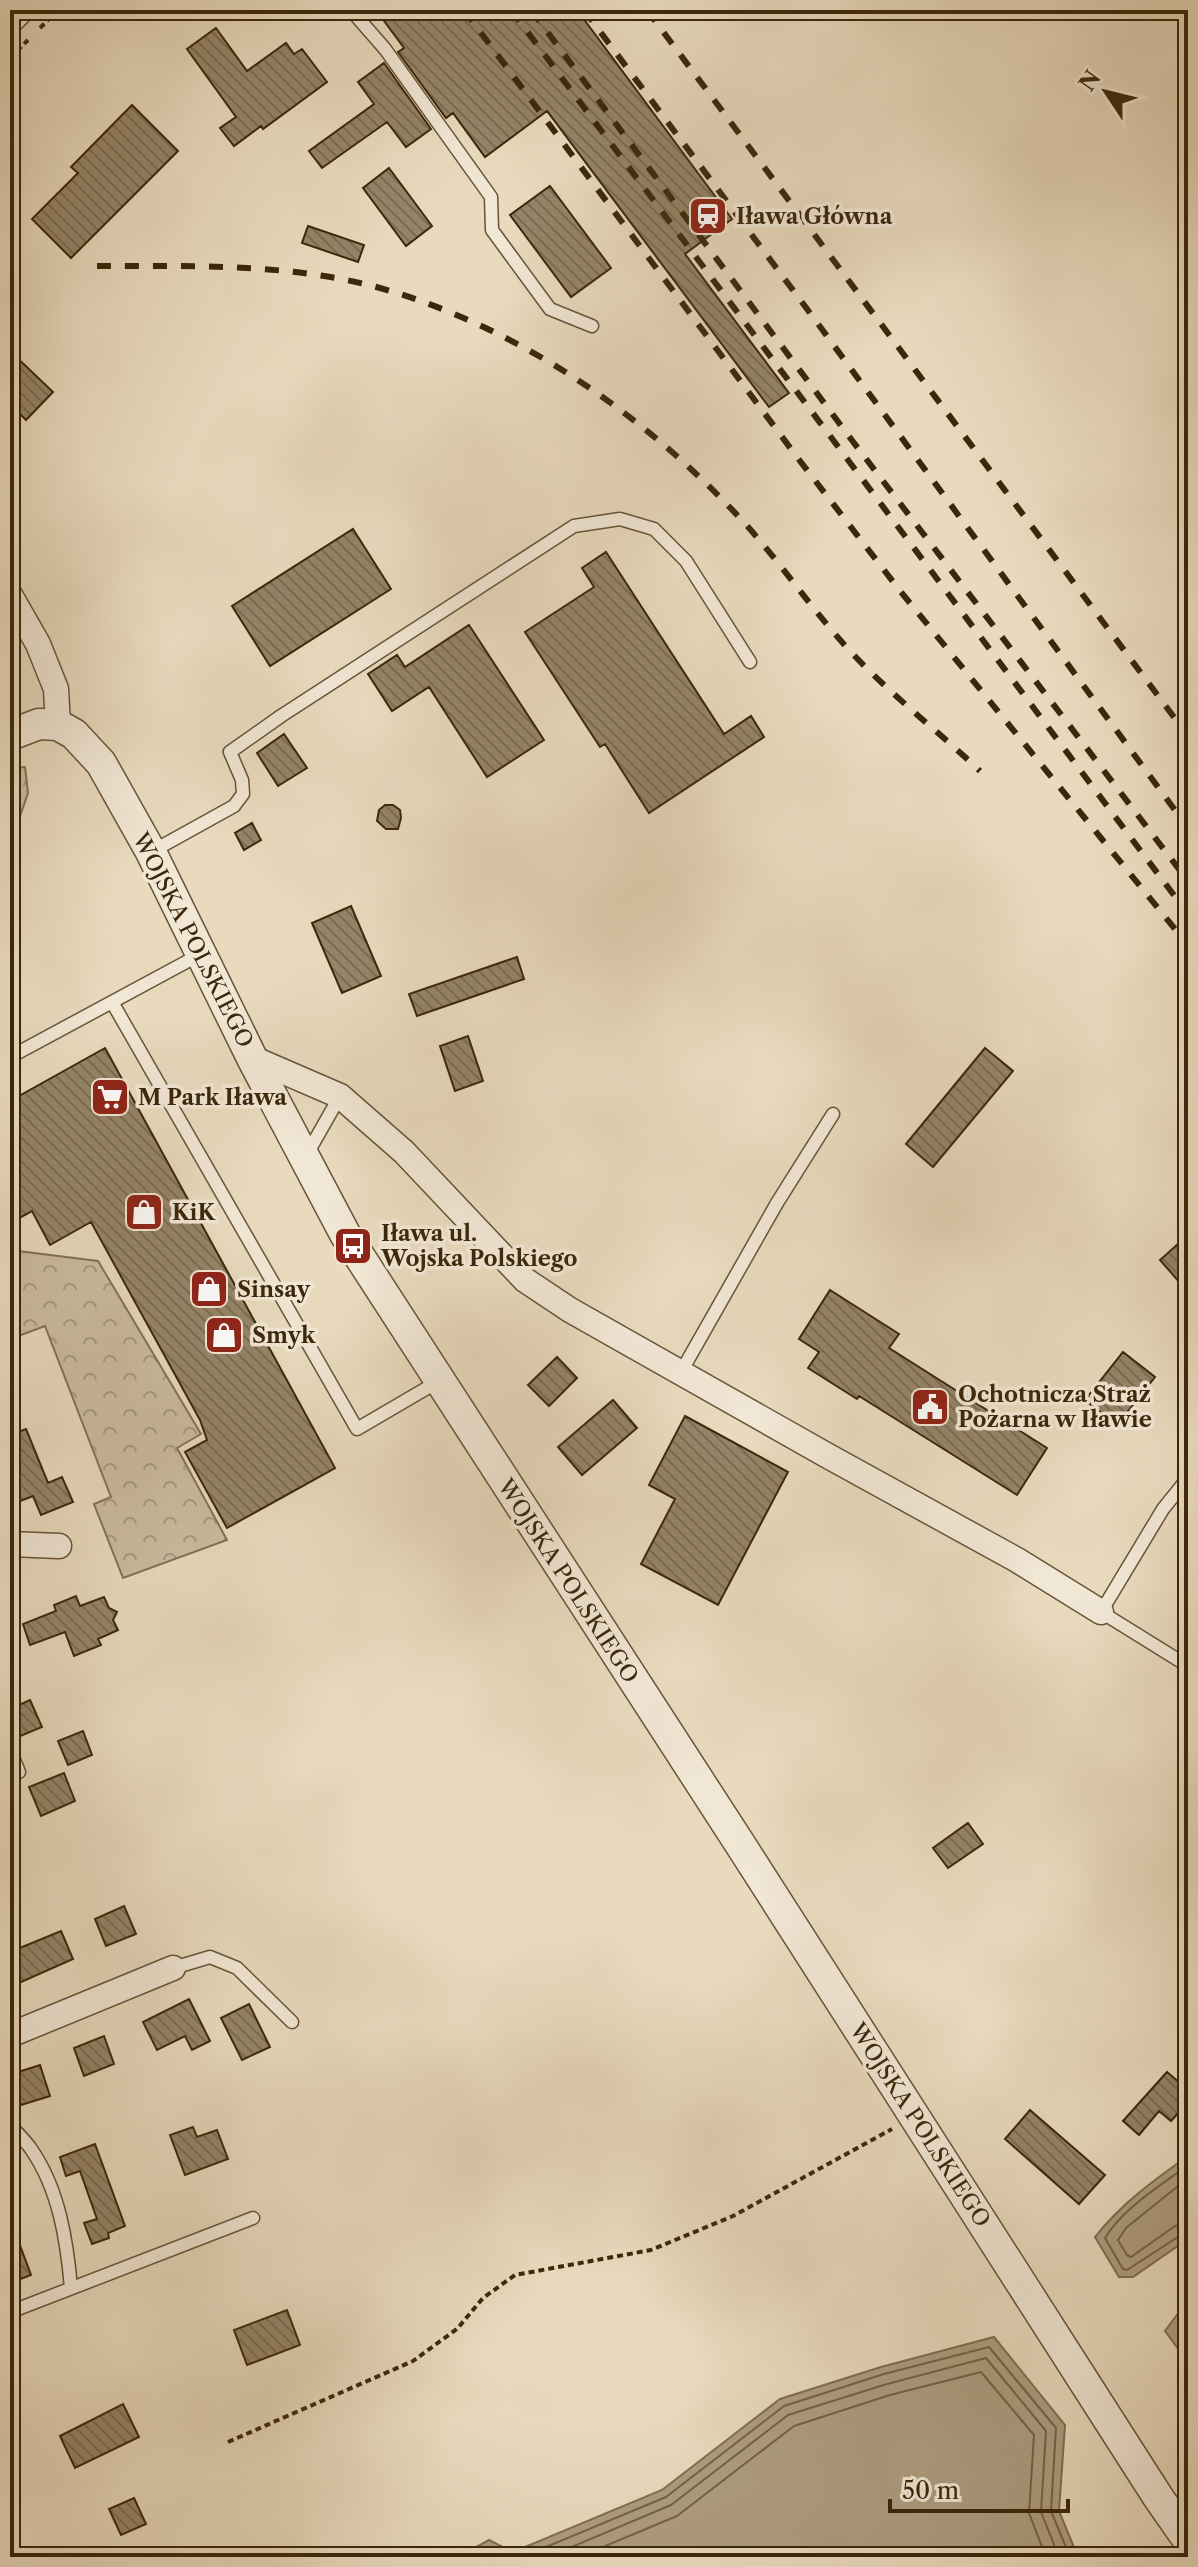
<svg xmlns="http://www.w3.org/2000/svg" width="1198" height="2567" font-family="'Libre Caslon Text',serif">
<style>
.forest{fill:url(#forest-crowns);stroke:#837256;stroke-width:2}
.water{fill:#ae9d81;stroke:#806e52;stroke-width:2}
.lines{fill:none;stroke-linecap:round;stroke-linejoin:round}
.shore{stroke:#746246;stroke-width:2}
.building{fill:url(#building-back-hatch);stroke:#3b270b;stroke-width:2}
.service-casing{stroke:#665438;stroke-width:15}
.minor-casing{stroke:#665438;stroke-width:27}
.tertiary-casing{stroke:#665438;stroke-width:33}
.path{stroke:#3b270b;stroke-width:4;stroke-dasharray:6 4;stroke-linecap:butt}
.service{stroke:#f1e7d5;stroke-width:12}
.minor{stroke:#f1e7d5;stroke-width:24}
.tertiary{stroke:#f1e7d5;stroke-width:30}
.rail{stroke:#3b270b;stroke-width:6;stroke-dasharray:14 14;stroke-linecap:butt}
.labels{text-anchor:middle;dominant-baseline:central;stroke-width:7;stroke-linejoin:round;paint-order:stroke}
.poi-label{font-size:22px;font-weight:bold;fill:#3b270b;stroke:#f1e7d5;text-anchor:start}
.street-label{font-size:22px;fill:#3b270b;stroke:#f1e7d5}
</style>
<defs>
<pattern id="forest-crowns" width="20" height="18" patternUnits="userSpaceOnUse" patternTransform="scale(2)"><rect width="20" height="18" fill="#cbbca0"/><path d="M2 6a3 3 0 1 1 6 0M12 15a3 3 0 1 1 6 0" fill="none" stroke="#a69981"/></pattern>
<pattern id="building-back-hatch" width="6" height="6" patternUnits="userSpaceOnUse" patternTransform="scale(2)"><rect width="6" height="6" fill="#958468"/><path d="M-1 5l2 2M0 0l6 6M5-1l2 2" fill="none" stroke="#7b6c54"/></pattern>
</defs>
<rect width="100%" height="100%" fill="#e9dabe"/>
<filter id="stains"><feTurbulence type="fractalNoise" baseFrequency=".0025" numOctaves="4"/><feColorMatrix values="0 0 0 0 .2 0 0 0 0 .09 0 0 0 0 .02 0 0 0 .5 -.17"/></filter>
<radialGradient id="worn" r=".72"><stop offset=".6" stop-color="#630" stop-opacity="0"/><stop offset="1" stop-color="#630" stop-opacity=".3"/></radialGradient>
<path class="forest" d="M25 767 28 793 10 846V768Z
M10 1250 98 1261 201 1434 177 1448 227 1540 123 1578 94 1504 111 1497 45 1326 10 1339Z"/>
<path class="water" d="M1188 2156V2239L1133 2277H1119L1095 2237C1121 2204 1154 2180 1188 2156Z
M1188 2300V2362L1165 2331Z
M994 2337 1065 2425 1059 2511 1078 2557H458L489 2540 513 2552 662 2490 780 2399 881 2367Z"/>
<g class="lines">
<path class="shore" d="M1188 2165C1160 2186 1123 2208 1105 2238L1123 2269 1127 2270 1181 2235 1188 2233
M1188 2178 1126 2228 1118 2240 1127 2255 1131 2257 1175 2226 1188 2223
M522 2557 666 2497 784 2406 884 2374 989 2347 1056 2428 1051 2511 1070 2557
M548 2557 671 2505 788 2415 887 2384 986 2358 1046 2431 1041 2512 1059 2557
M579 2557 677 2516 794 2426 890 2395 981 2372 1034 2435 1029 2513 1046 2557"/>
</g>
<path class="building" d="M376 10H577L732 219 685 254 789 393 769 407 547 111 485 157 453 113 446 118 398 52 404 48Z
M216 28 247 71 286 43 294 54 302 49 327 82 263 129 261 126 234 146 220 128 236 117 187 49Z
M384 63 431 129 406 147 387 122 322 168 309 151 374 104 358 82Z
M132 105 178 151 71 258 32 219 78 173 71 167Z
M389 168 432 226 406 246 363 188Z
M550 186 611 268 571 297 510 215Z
M308 226 364 245 358 262 302 243Z
M10 351 53 392 26 420 10 404Z
M353 529 391 589 270 666 232 606Z
M606 552 724 734 751 716 764 737 649 813 605 744 600 747 525 632 594 587 582 568Z
M469 625 544 740 487 777 429 687 392 711 368 674 397 655 405 667Z
M284 734 307 768 278 786 257 753Z
M385 805H393L400 810 401 818 398 829H386L377 821 379 810Z
M252 823 261 840 244 850 235 833Z
M351 906 381 976 342 993 312 923Z
M517 957 524 979 417 1016 409 994Z
M468 1036 483 1081 455 1091 440 1046Z
M105 1048 335 1468 227 1528 185 1452 207 1440 200 1420 91 1222 50 1245 32 1211 10 1223V1101Z
M985 1048 1013 1071 933 1167 906 1144Z
M1188 1235V1292L1160 1260Z
M830 1290 899 1334 889 1348 1047 1448 1017 1495 859 1396 857 1399 808 1368 819 1352 799 1339Z
M1123 1352 1155 1377 1117 1425 1085 1400Z
M557 1357 577 1378 549 1406 528 1385Z
M613 1400 637 1428 582 1475 558 1447Z
M685 1416 788 1472 718 1605 641 1564 675 1499 649 1485Z
M26 1429 48 1483 62 1477 73 1502 41 1515 33 1496 10 1505V1435Z
M76 1596 80 1606 104 1597 109 1608 117 1612 113 1620 118 1630 98 1639 101 1645 74 1656 65 1632 30 1645 23 1624 56 1611 54 1605Z
M30 1700 42 1727 18 1737 10 1719V1709Z
M83 1731 92 1755 68 1765 58 1741Z
M64 1773 75 1801 41 1816 29 1787Z
M968 1823 983 1844 948 1868 933 1848Z
M124 1906 136 1934 106 1946 95 1919Z
M61 1931 73 1959 10 1987V1952Z
M189 1999 210 2041 192 2050 185 2036 157 2050 143 2022Z
M249 2004 270 2047 242 2060 221 2018Z
M104 2036 114 2064 84 2076 74 2048Z
M40 2065 50 2096 21 2105 12 2074Z
M1167 2072 1188 2090V2102L1171 2121 1159 2111 1139 2135 1123 2121Z
M1030 2110 1105 2175 1079 2204 1005 2139Z
M193 2127 197 2137 217 2130 228 2159 185 2175 170 2135Z
M95 2144 125 2226 108 2233 109 2238 92 2244 84 2223 97 2219 80 2171 66 2176 60 2157Z
M10 2224H12L31 2275 10 2283Z
M287 2310 300 2345 247 2365 234 2330Z
M123 2404 139 2437 75 2468 60 2436Z
M134 2498 146 2524 121 2535 109 2509Z"/>
<g class="lines">
<defs>
<path id="service" d="M351 10 385 49 491 197 492 230 550 309 592 326
M151 852 234 806 243 794 242 780 230 752 281 716 574 526 620 519 654 529 686 561 750 662
M112 1002 357 1429 439 1381
M10 1057 201 954
M306 1156 340 1096
M681 1372 777 1203 833 1114
M1188 1478 1163 1509 1101 1612 1188 1666
M10 1750 19 1772
M173 1968 210 1957 237 1968 292 2022
M10 2125C17 2133 25 2140 31 2149 59 2189 67 2241 71 2288
M10 2312 253 2218"/>
<path id="minor" d="M10 22 22 10
M10 595 38 644 56 689 58 725
M252 1058 340 1096 404 1152 525 1280 570 1310 828 1456 1017 1560 1101 1612
M10 1544 59 1546
M10 2035 173 1968"/>
<path id="tertiary" d="M10 735 39 724 58 725 74 734 101 763 151 852 252 1058 345 1234 740 1844 1158 2497 1188 2540"/>
</defs>
<use href="#service" class="service-casing"/>
<use href="#minor" class="minor-casing"/>
<use href="#tertiary" class="tertiary-casing"/>
<path class="path" d="M40 28 58 10
M10 58 28 40
M228 2442 413 2361 457 2329 483 2298 515 2275 651 2250 733 2216 892 2129"/>
<use href="#service" class="service"/>
<use href="#minor" class="minor"/>
<use href="#tertiary" class="tertiary"/>
<path class="rail" d="M464 10 800 461 901 592 1188 945
M511 10 1188 914
M531 10 854 443 1188 881
M584 10 810 313 1188 828
M647 10 1188 736
M97 266C191 266 289 263 380 288 518 327 642 413 739 517 779 560 811 609 851 652 891 695 938 731 980 771"/>
</g>
<defs>
<symbol id="station-square" viewBox="-11 -11 22 22"><rect x="-9" y="-9" width="18" height="18" rx="4" fill="#8f2418" stroke="#f1e7d5"/><path d="M-3-6H3Q5-6 5-4V2Q5 4 3 4L4.5 6H3L1.5 4h-3L-3 6H-4.5L-3 4Q-5 4-5 2V-4Q-5-6-3-6ZM-3.5-4v3h7v-3ZM-3.5 1v1.5H-2V1ZM2 1v1.5H3.5V1Z" fill="#fff"/></symbol>
<symbol id="supermarket-square" viewBox="-11 -11 22 22"><rect x="-9" y="-9" width="18" height="18" rx="4" fill="#8f2418" stroke="#f1e7d5"/><path d="M-6-5.5h2.5l.6 2H6L4.5 2H-2.5L-4.4-4H-6ZM-1.5 3.2a1.3 1.3 0 1 0 .1 0ZM3 3.2a1.3 1.3 0 1 0 .1 0Z" fill="#fff"/></symbol>
<symbol id="shop-square" viewBox="-11 -11 22 22"><rect x="-9" y="-9" width="18" height="18" rx="4" fill="#8f2418" stroke="#f1e7d5"/><path d="M-5-2.5h2.3a2.7 3.5 0 0 1 5.4 0H5L5.5 6h-11ZM-1.5-2.5h3a1.5 2.3 0 0 0-3 0Z" fill="#fff"/></symbol>
<symbol id="bus-square" viewBox="-11 -11 22 22"><rect x="-9" y="-9" width="18" height="18" rx="4" fill="#8f2418" stroke="#f1e7d5"/><path d="M-5-6H5V4H4V6H2V4H-2V6H-4V4H-5ZM-3.5-4V0h7V-4ZM-3.5 1.2v1.5H-2V1.2ZM2 1.2v1.5H3.5V1.2Z" fill="#fff"/></symbol>
<symbol id="civic-square" viewBox="-11 -11 22 22"><rect x="-9" y="-9" width="18" height="18" rx="4" fill="#8f2418" stroke="#f1e7d5"/><path d="M-.6-6.5H3V-4.5H.6V-3L4-1V1h2V6H-6V1h2V-1L-.6-3ZM-1.2 2.5V6h2.4V2.5Z" fill="#fff"/></symbol>
</defs>
<g fill-rule="evenodd">
<use href="#station-square" x="686" y="194" width="44" height="44"/>
<use href="#supermarket-square" x="88" y="1075" width="44" height="44"/>
<use href="#shop-square" x="122" y="1190" width="44" height="44"/>
<use href="#bus-square" x="331" y="1224" width="44" height="44"/>
<use href="#shop-square" x="187" y="1267" width="44" height="44"/>
<use href="#shop-square" x="202" y="1313" width="44" height="44"/>
<use href="#civic-square" x="908" y="1385" width="44" height="44"/>
</g>
<g class="labels">
<g class="poi-label">
<text x="736" y="216">Iława Główna</text>
<text x="138" y="1097">M Park Iława</text>
<text x="172" y="1212">KiK</text>
<text x="381" y="1233">Iława ul.<tspan x="381" dy="25">Wojska Polskiego</tspan></text>
<text x="237" y="1289">Sinsay</text>
<text x="252" y="1335">Smyk</text>
<text x="958" y="1394">Ochotnicza Straż<tspan x="958" dy="25">Pożarna w Iławie</tspan></text>
</g>
<g class="street-label">
<text transform="translate(193 940) rotate(63)">WOJSKA POLSKIEGO</text>
<text transform="translate(568 1581) rotate(57)">WOJSKA POLSKIEGO</text>
<text transform="translate(920 2125) rotate(57)">WOJSKA POLSKIEGO</text>
</g>
</g>
<rect width="1198" height="2567" fill="none" stroke="#e9dabe" stroke-width="40"/>
<rect x="12" y="12" width="1174" height="2543" fill="none" stroke="#3b270b" stroke-width="4"/>
<rect x="20" y="20" width="1158" height="2527" fill="none" stroke="#3b270b" stroke-width="2"/>
<g transform="translate(1106 92) rotate(305)" stroke="#f1e7d5" stroke-width="6" paint-order="stroke">
<path d="M0-6L14 30L0 20L-14 30Z" fill="#3b270b"/>
<text y="-12" font-size="22" font-weight="bold" text-anchor="middle" fill="#3b270b">N</text>
</g>
<path d="M890 2499v12h178v-12" fill="none" stroke="#3b270b" stroke-width="4"/>
<text x="902" y="2499" font-size="24" fill="#3b270b" stroke="#f1e7d5" stroke-width="6" paint-order="stroke">50 m</text>
<rect width="100%" height="100%" filter="url(#stains)"/>
<rect width="100%" height="100%" fill="url(#worn)"/>
</svg>
